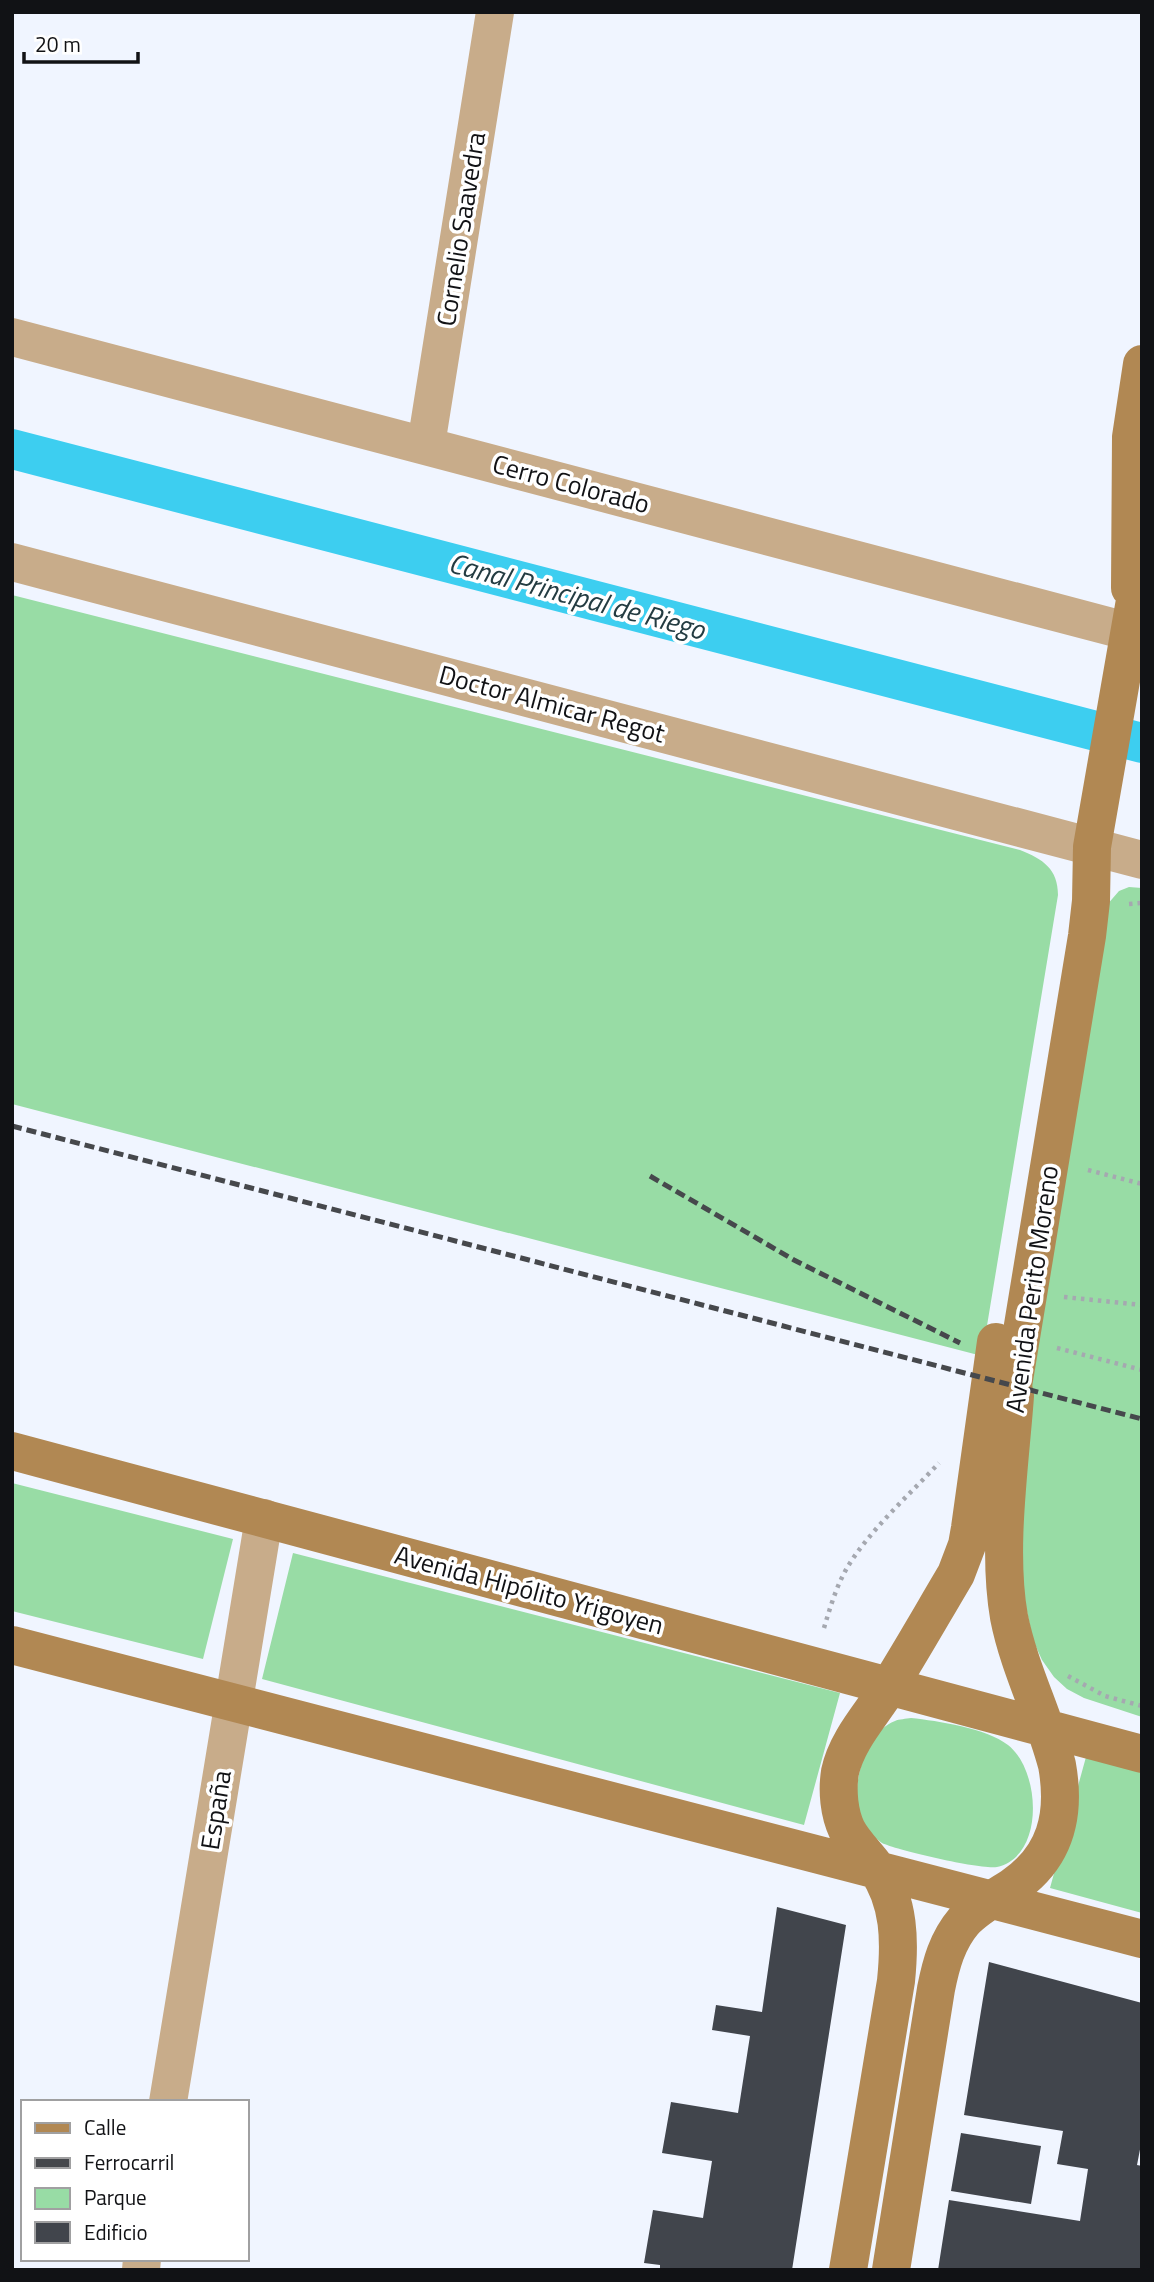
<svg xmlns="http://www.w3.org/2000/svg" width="1154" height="2282" font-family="'Titillium Web',sans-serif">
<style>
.green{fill:#98dca5}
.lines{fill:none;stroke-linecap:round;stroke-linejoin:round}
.canal{stroke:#3dcef0;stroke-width:40}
.building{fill:#41454c}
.path{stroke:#a5a8b0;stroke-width:4.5;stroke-dasharray:3.5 5;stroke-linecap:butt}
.street{stroke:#c8ac8a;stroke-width:38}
.secondary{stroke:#b18853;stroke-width:38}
.rail{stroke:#46484c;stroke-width:5;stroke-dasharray:10 5;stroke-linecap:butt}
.labels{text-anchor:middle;stroke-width:7;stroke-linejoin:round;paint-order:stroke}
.street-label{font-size:26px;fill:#111215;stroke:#fff}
.water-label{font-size:28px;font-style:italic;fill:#243c42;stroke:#fff}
</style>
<rect width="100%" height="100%" fill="#f0f5ff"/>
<path class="green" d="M12,595L1020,850C1043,859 1058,869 1058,895L982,1356L12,1104Z
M1129,887L1142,888V1717L1084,1698L1067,1689L1054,1677L1042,1660L1033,1640L1020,1579L1030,1390L1106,906L1119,891Z
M12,1483L233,1539L203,1659L12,1611Z
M293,1553L840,1693L804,1825L262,1679Z
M911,1718C938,1721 986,1728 1008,1745C1041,1771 1045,1856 997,1867C982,1870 896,1850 882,1843C877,1839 870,1834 866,1829C845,1802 862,1733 895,1721C899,1719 906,1719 911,1718Z
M1086,1757L1142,1772V1913L1050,1888Z"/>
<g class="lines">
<path class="canal" d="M12,449L1142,743"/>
</g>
<path class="building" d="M777,1907L846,1925L792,2270H660V2265L644,2263L653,2210L703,2218L712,2161L662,2153L671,2102L738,2113L750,2036L712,2030L716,2005L762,2012Z
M989,1962L1142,2003V2139L1137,2165L1142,2166V2270H938L949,2200L1080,2221L1088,2169L1057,2164L1063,2131L964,2115Z
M961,2133L1041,2146L1031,2204L951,2191Z"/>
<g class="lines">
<path class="path" d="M1129,904L1142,903
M1088,1170L1142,1184
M1064,1297L1142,1305
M1057,1348L1142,1370
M824,1628C830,1608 836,1587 847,1568C868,1532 910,1494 939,1463
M1068,1676L1105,1696L1142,1706"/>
<path class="street" d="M12,337L1142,635
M426,445L495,12
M12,562L1142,860
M168,2102L264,1518
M141,2270L142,2259"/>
<path class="secondary" d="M1130,588L1131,437L1142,364
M12,1451L1142,1754
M12,1645L1142,1939
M848,2270L896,1981C900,1942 900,1902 876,1868C867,1855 855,1845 847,1830C839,1813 837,1791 840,1772C847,1739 873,1713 890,1685C913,1648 934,1611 956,1574L967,1545L970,1528L996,1342
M891,2270L936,1989C941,1964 947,1941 964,1921C978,1906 995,1898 1012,1887C1056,1857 1066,1815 1057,1765C1044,1715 1019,1668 1009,1617C997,1549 1010,1465 1015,1396L1013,1386L1087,936L1091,901L1092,847L1142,560"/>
<path class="rail" d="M12,1126L1142,1419
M650,1176L794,1260L960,1343"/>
</g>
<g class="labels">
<g class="street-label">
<text transform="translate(461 229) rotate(-81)" y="9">Cornelio Saavedra</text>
<text transform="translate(571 484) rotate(15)" y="9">Cerro Colorado</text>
<text transform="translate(552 704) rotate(15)" y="9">Doctor Almicar Regot</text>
<text transform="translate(1032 1289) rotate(-82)" y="9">Avenida Perito Moreno</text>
<text transform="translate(529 1590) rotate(15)" y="9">Avenida Hipólito Yrigoyen</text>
<text transform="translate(216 1810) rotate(-81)" y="9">España</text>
</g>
<g class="water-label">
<text transform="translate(577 596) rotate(15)" y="10">Canal Principal de Riego</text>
</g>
</g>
<rect width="1154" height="2282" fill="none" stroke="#111215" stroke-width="28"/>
<rect x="21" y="2100" width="228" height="161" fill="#ffffff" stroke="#a0a0a1" stroke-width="2"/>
<rect x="35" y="2123" width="35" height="10" fill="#b18853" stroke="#a0a0a1" stroke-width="2"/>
<text x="84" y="2135" font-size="21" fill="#111215">Calle</text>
<rect x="35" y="2158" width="35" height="10" fill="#46484c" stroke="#a0a0a1" stroke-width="2"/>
<text x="84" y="2170" font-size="21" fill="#111215">Ferrocarril</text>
<rect x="35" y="2188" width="35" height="21" fill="#98dca5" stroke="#a0a0a1" stroke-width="2"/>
<text x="84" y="2205" font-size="21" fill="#111215">Parque</text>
<rect x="35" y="2222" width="35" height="21" fill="#41454c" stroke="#a0a0a1" stroke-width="2"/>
<text x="84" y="2240" font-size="21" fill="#111215">Edificio</text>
<path d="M24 52v10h114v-10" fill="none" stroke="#111215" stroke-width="3.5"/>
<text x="35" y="52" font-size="21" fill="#111215" stroke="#ffffff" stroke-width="5" paint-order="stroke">20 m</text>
</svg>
